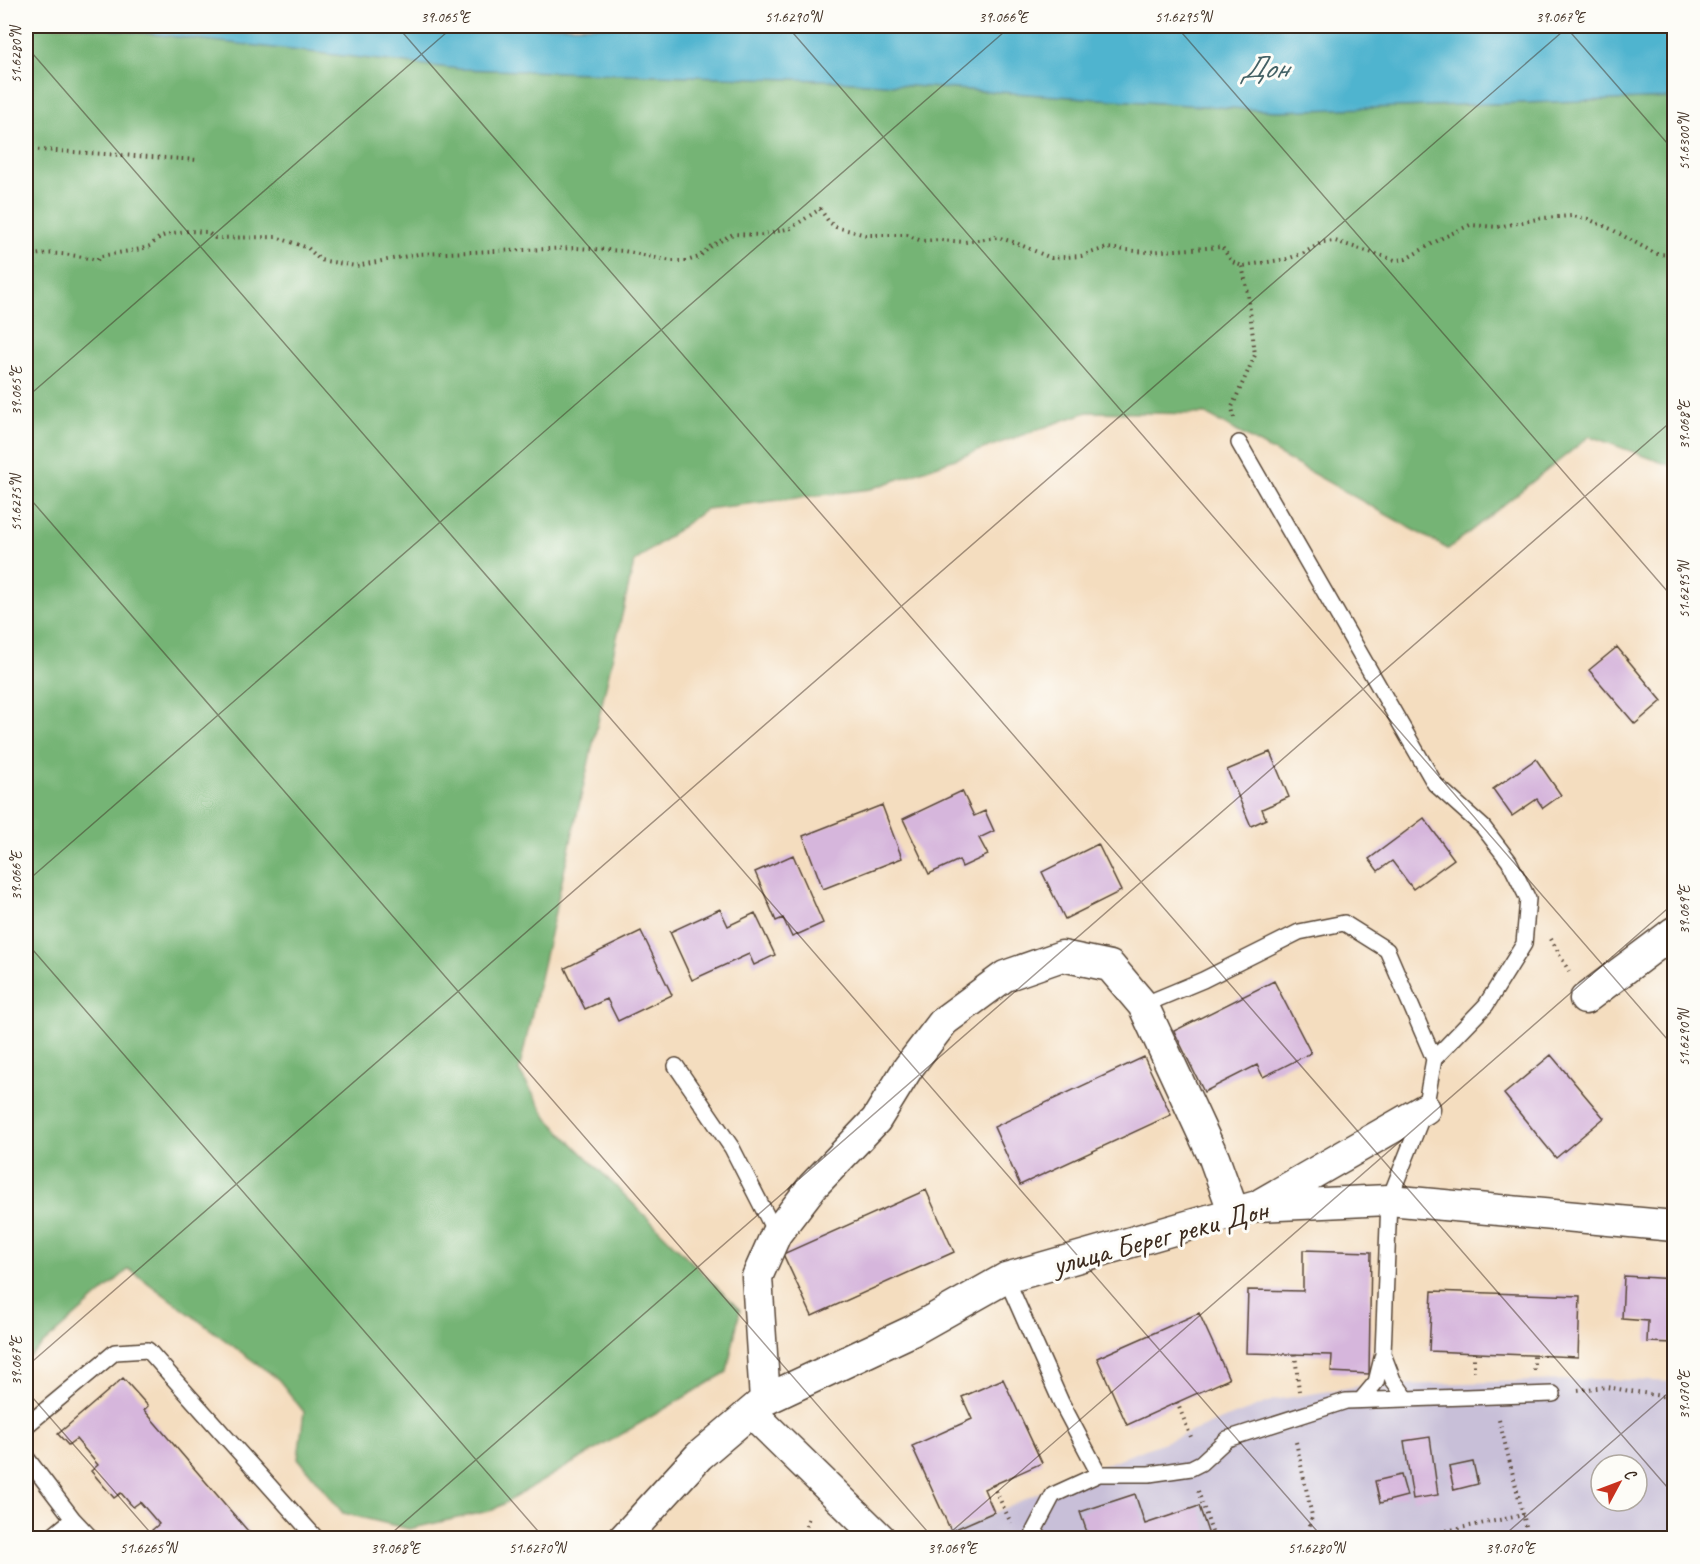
<svg xmlns="http://www.w3.org/2000/svg" width="1700" height="1564" font-family="Caveat,sans-serif">
<style>
.industrial{fill:#c8bfd8;fill-rule:evenodd}
.forest{fill:#75b475;stroke:#586f4a;stroke-width:1.5}
.water{fill:#50b4cf;stroke:#466f76;stroke-width:1.5}
.building{fill:#d6b6dc}
.lines{fill:none;stroke-linecap:round;stroke-linejoin:round}
.service-casing{stroke:#574536;stroke-width:18}
.minor-casing{stroke:#574536;stroke-width:33}
.path{stroke:#574536;stroke-width:4;stroke-dasharray:1.5 4.5;stroke-linecap:butt}
.service{stroke:#fff;stroke-width:15}
.minor{stroke:#fff;stroke-width:30}
.ticks{fill:none;stroke:#3b2a1e;stroke-width:1.5;stroke-opacity:0.45}
.labels{text-anchor:middle;stroke-width:6;stroke-linejoin:round;paint-order:stroke}
.street-label{font-size:30px;fill:#3b2a1e;stroke:#fdfcf7}
.water-label{font-size:32px;font-style:italic;fill:#436165;stroke:#fdfcf7}
.neatline{fill:none;stroke:#3b2a1e;stroke-width:2}
.ticks-label{font-size:15px;text-anchor:middle;fill:#3b2a1e}
</style>
<rect width="100%" height="100%" fill="#fdfcf7"/>
<filter id="ink" filterUnits="userSpaceOnUse"><feTurbulence type="fractalNoise" baseFrequency=".0167" numOctaves="2"/><feDisplacementMap in="SourceGraphic" scale="12" xChannelSelector="R" yChannelSelector="G"/><feConvolveMatrix kernelMatrix="1 2 1 2 8 2 1 2 1" color-interpolation-filters="sRGB"/></filter>
<filter id="wash" filterUnits="userSpaceOnUse"><feTurbulence type="fractalNoise" baseFrequency=".008" numOctaves="4" result="noise"/><feDisplacementMap in="SourceGraphic" scale="24" xChannelSelector="R" yChannelSelector="G"/><feGaussianBlur stdDeviation="1.35" result="paint"/><feColorMatrix in="noise" values="0 0 0 0 0 0 0 0 0 0 0 0 0 0 0 0 0 1.4 0 .05"/><feComposite in="paint" operator="in"/></filter>
<g filter="url(#wash)">
<rect width="100%" height="100%" fill="#f4ddbf"/>
<path class="industrial" d="M1606,1379L1674,1382V1538H939L1075,1476L1274,1400L1360,1386ZM1601,1465H1637V1501H1601Z"/>
<path class="forest" d="M26,26H81L459,69L824,80L1276,111L1674,98V467L1590,436L1448,549L1206,414L1087,412L871,489L706,509L634,562L519,1071L548,1119L740,1310L727,1372L493,1510L409,1529L343,1513L298,1458L304,1412L279,1380L129,1269L26,1359Z"/>
<path class="water" d="M81,26H1674V98L1276,111L824,80L459,69Z"/>
<g id="blocks">
<path class="building" d="M1617,647L1662,701L1635,724L1589,670Z
M1270,752L1289,797L1262,809L1266,819L1251,826L1227,770Z
M1536,759L1561,795L1543,808L1537,799L1512,816L1493,789Z
M962,791L974,816L985,811L994,831L979,838L988,855L962,867L959,860L929,874L903,819Z
M882,805L902,858L823,889L803,836Z
M1424,818L1454,859L1413,889L1392,861L1378,871L1369,859Z
M1098,844L1121,891L1065,919L1042,872Z
M793,855L823,923L792,937L783,918L776,921L755,872Z
M720,909L728,926L755,913L775,955L754,965L749,954L692,980L670,932Z
M641,931L672,995L618,1021L607,999L585,1009L565,968Z
M1274,981L1311,1053L1263,1077L1257,1065L1204,1092L1174,1031Z
M1551,1055L1604,1118L1556,1158L1504,1094Z
M1144,1057L1171,1115L1020,1185L994,1127Z
M926,1190L954,1252L812,1316L783,1254Z
M1303,1250L1371,1252L1369,1374L1331,1372L1332,1355L1246,1353L1248,1290L1303,1291Z
M1624,1276L1674,1279V1343L1647,1342L1648,1321L1622,1319Z
M1432,1291L1580,1296L1578,1357L1429,1351Z
M1199,1313L1229,1379L1127,1425L1097,1358Z
M123,1378L148,1406L144,1410L254,1538H159L152,1530L159,1524L140,1502L133,1507L121,1493L114,1498L91,1471L98,1465L76,1439L68,1445L58,1434Z
M1003,1379L1042,1463L984,1489L994,1512L951,1531L912,1446L972,1419L962,1397Z
M1430,1437L1438,1495L1413,1499L1404,1441Z
M1473,1462L1478,1484L1454,1490L1449,1467Z
M1401,1475L1407,1496L1380,1503L1375,1481Z
M1135,1494L1145,1524L1199,1506L1210,1538H1089L1080,1512Z"/>
</g>
</g>
<g filter="url(#ink)">
<use href="#blocks" fill-opacity="0" stroke="#574536" stroke-width="1.5"/>
<g class="lines">
<defs>
<path id="service" d="M1239,443L1435,784L1483,827L1509,861L1528,899L1524,944L1486,1005L1434,1059
M1143,1005L1203,980L1299,932L1344,923L1387,950L1434,1059L1425,1109L1389,1200L1383,1354L1393,1380L1407,1399
M676,1066L732,1148L776,1234
M1006,1278L1061,1402L1099,1474
M1361,1400L1376,1382L1383,1354
M26,1426L115,1352L148,1350L316,1538
M26,1457L73,1519
M50,1538L73,1519L91,1538
M1040,1538L1034,1531L1053,1495L1099,1474H1149L1191,1468L1201,1463L1227,1439L1346,1401L1553,1394"/>
<path id="minor" d="M1585,999L1674,932
M1262,1203L1425,1109
M765,1400L757,1277L776,1234L812,1187L876,1120L908,1068L944,1021L1005,976L1062,956L1110,966L1143,1005L1214,1158L1234,1213
M752,1413L880,1538
M624,1538L699,1456L765,1400L912,1331L1006,1278L1257,1206L1389,1200L1674,1226"/>
</defs>
<use href="#service" class="service-casing"/>
<use href="#minor" class="minor-casing"/>
<path class="path" d="M26,149L198,160
M26,257C48,250 74,255 97,260L101,256L141,249L150,246L160,237L173,233L188,231L207,232L215,238L276,237L308,248L320,260L356,266L418,254L576,248L624,251L671,261H687L699,257L711,246L733,234L761,235L791,228L820,209L829,222L836,227L866,235H907L922,241L941,240L965,242L997,237L1016,243L1051,258L1081,256L1106,248L1147,252L1222,247L1232,262L1242,266L1287,259L1304,253L1323,242L1335,241L1395,260L1406,259L1442,238L1470,225L1498,227L1542,218L1572,216L1588,219L1611,229L1656,254L1674,255
M1234,418L1232,407L1255,355L1248,293L1242,266
M1551,939L1569,971
M1295,1354L1299,1391
M1534,1370V1355
M1474,1372V1353
M1578,1390L1606,1387L1674,1398
M1177,1402L1191,1437
M1499,1420L1529,1538
M1296,1442L1312,1516L1307,1538
M993,1485L1011,1523
M1198,1491L1214,1538
M804,1538L809,1516
M1411,1538L1524,1515"/>
<use href="#service" class="service"/>
<use href="#minor" class="minor"/>
</g>
</g>
<path class="ticks" d="M397,26L1674,1495M787,26L1674,1047M1176,26L1674,599M1565,26L1674,151M26,46L1323,1538M26,398L454,26M26,494L933,1538M26,882L1011,26M26,942L544,1538M26,1367L1569,26M26,1390L155,1538M386,1538L1674,419M944,1538L1674,903M1501,1538L1674,1388"/>
<g class="labels">
<g class="street-label">
<text transform="translate(1160 1237) rotate(-15)" y="10">улица Берег реки Дон</text>
</g>
<g class="water-label">
<text x="1264" y="78">Дон</text>
</g>
</g>
<rect width="1700" height="1564" fill="none" stroke="#fdfcf7" stroke-width="66"/>
<g transform="translate(1619 1483) rotate(49)"><circle r="28" fill="#fdfcf7" stroke="#afa8a0" stroke-width="1.5"/>
<path d="M0-4.5L10 22L0 15L-10 22Z" fill="#c8321e"/>
<text y="-9" font-size="16" font-weight="bold" text-anchor="middle" fill="#3b2a1e">С</text>
</g>
<rect x="33" y="33" width="1634" height="1498" class="neatline"/>
<g class="ticks-label">
<text x="445" y="22">39.065°E</text>
<text x="793" y="22">51.6290°N</text>
<text x="1003" y="22">39.066°E</text>
<text x="1183" y="22">51.6295°N</text>
<text x="1560" y="22">39.067°E</text>
<text transform="translate(16 55) rotate(-90)" y="5">51.6280°N</text>
<text transform="translate(1684 142) rotate(-90)" y="5">51.6300°N</text>
<text transform="translate(16 391) rotate(-90)" y="5">39.065°E</text>
<text transform="translate(1684 425) rotate(-90)" y="5">39.068°E</text>
<text transform="translate(16 503) rotate(-90)" y="5">51.6275°N</text>
<text transform="translate(1684 590) rotate(-90)" y="5">51.6295°N</text>
<text transform="translate(16 876) rotate(-90)" y="5">39.066°E</text>
<text transform="translate(1684 910) rotate(-90)" y="5">39.069°E</text>
<text transform="translate(1684 1038) rotate(-90)" y="5">51.6290°N</text>
<text transform="translate(16 1361) rotate(-90)" y="5">39.067°E</text>
<text transform="translate(1684 1395) rotate(-90)" y="5">39.070°E</text>
<text x="148" y="1553">51.6265°N</text>
<text x="395" y="1553">39.068°E</text>
<text x="537" y="1553">51.6270°N</text>
<text x="952" y="1553">39.069°E</text>
<text x="1316" y="1553">51.6280°N</text>
<text x="1510" y="1553">39.070°E</text>
</g>
</svg>
